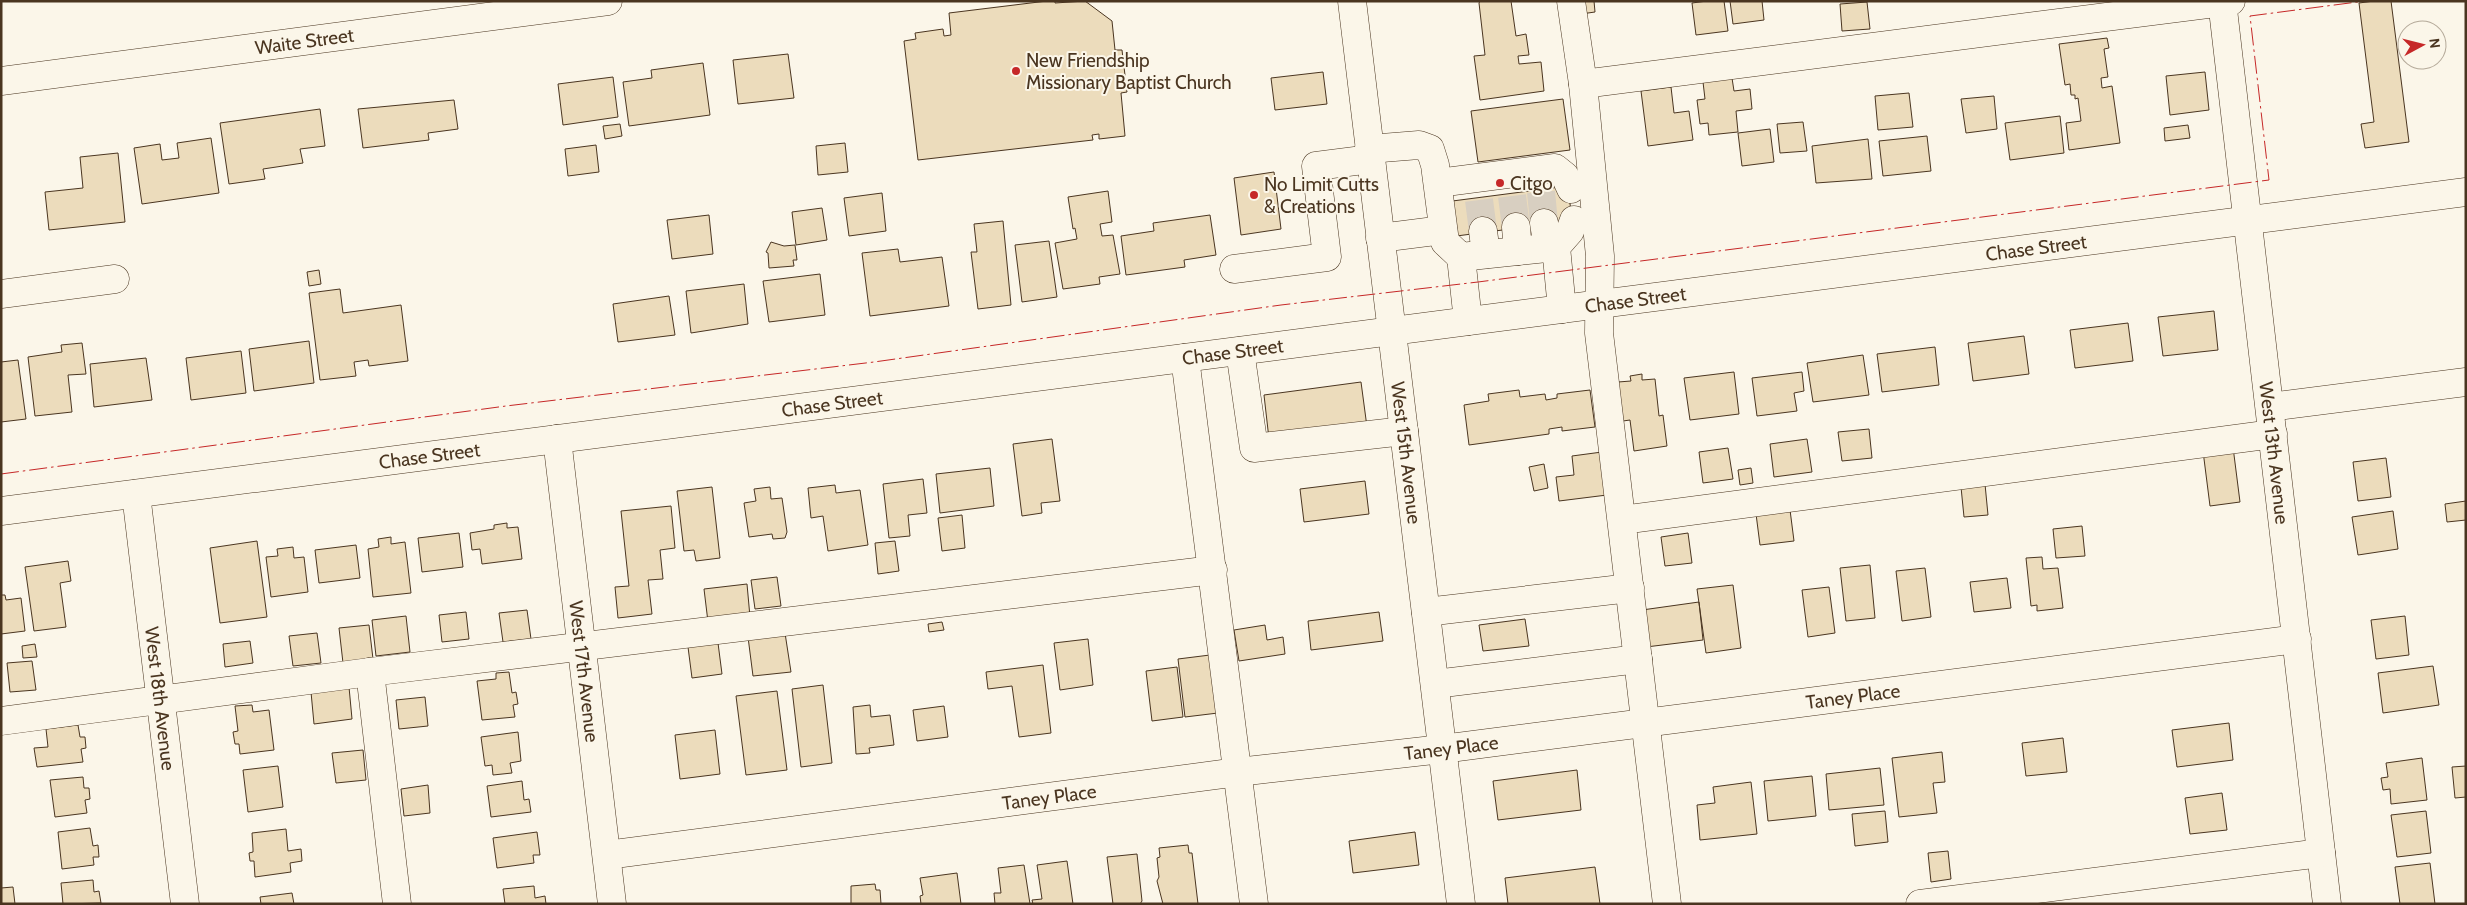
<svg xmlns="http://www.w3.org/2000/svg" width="2467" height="905" font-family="Cabin,sans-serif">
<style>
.building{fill:#ecdcbc;stroke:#4a3520}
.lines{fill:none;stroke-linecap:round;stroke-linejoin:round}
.minor-tunnel{stroke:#d8cfc1;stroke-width:28;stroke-dasharray:28 14;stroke-linecap:butt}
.minor-casing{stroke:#4a3520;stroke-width:29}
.major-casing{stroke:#4a3520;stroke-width:29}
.minor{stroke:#fbf6e9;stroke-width:28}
.major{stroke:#fbf6e9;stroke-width:28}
.power{stroke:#c62828;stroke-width:1;stroke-dasharray:18 4 2.5 4;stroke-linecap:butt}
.poi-dot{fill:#c62828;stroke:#fbf6e9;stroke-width:2}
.labels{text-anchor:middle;stroke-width:4;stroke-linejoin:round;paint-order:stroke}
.street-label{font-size:19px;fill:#4a3520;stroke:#fbf6e9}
.poi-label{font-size:19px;fill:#4a3520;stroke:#fbf6e9;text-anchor:start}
</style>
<rect width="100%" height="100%" fill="#fbf6e9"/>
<path class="building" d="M1047,1H1055V3L1085,1L1112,21L1115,50H1122L1127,92L1121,93L1125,136L1099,139V134L1092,135L1093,140L918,160L904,41L916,39L915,33L943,29L944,36L951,35L949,13Z
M1480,1H1511L1516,36L1526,34L1529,55L1518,56L1519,64L1541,62L1544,91L1480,100L1474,56L1485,55L1479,3Z
M1580,1H1594L1595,12L1581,14Z
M1707,1H1724L1728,31L1696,35L1692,3Z
M1730,1H1762L1764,20L1733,24Z
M2374,1H2391L2409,142L2365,148L2361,124L2374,122L2359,3Z
M1867,2L1870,29L1842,31L1840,4Z
M2107,38L2109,48L2104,49L2108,77L2101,78L2102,88L2112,86L2120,143L2069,150L2066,123L2081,121L2078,98L2075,99V95H2071L2070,84L2065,85L2059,44Z
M788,54L794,98L738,104L733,60Z
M703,63L710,115L629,126L623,82L652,78L651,70Z
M1323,72L1327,104L1275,110L1271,78Z
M2205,72L2209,110L2170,115L2166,76Z
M613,77L618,117L563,125L558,84Z
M1732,78L1734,91L1750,89L1752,109L1736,111L1738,132L1709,135L1708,123L1700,124L1697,100L1705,99L1703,82Z
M1671,87L1674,113L1689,111L1693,140L1648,146L1641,91Z
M1909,93L1913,127L1878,130L1875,96Z
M1994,96L1997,129L1966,133L1961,99Z
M1563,99L1570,150L1478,162L1471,111Z
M454,100L458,129L428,133L429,140L363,148L358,109Z
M320,109L325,146L300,149L303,163L263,169L265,179L229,184L220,123Z
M2060,116L2064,153L2010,160L2005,123Z
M1803,122L1807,151L1780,153L1777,124Z
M620,124L622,136L605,139L603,126Z
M2188,125L2190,138L2165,141L2164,128Z
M1770,129L1774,162L1742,166L1738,133Z
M1927,136L1931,171L1883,176L1879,141Z
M211,138L219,193L142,204L134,148L160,144L162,160L179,158L177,143Z
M1868,139L1872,179L1816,183L1812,146Z
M845,143L848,172L818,175L816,146Z
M596,145L599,172L568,176L565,149Z
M118,153L125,222L49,230L45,192L83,188L80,157Z
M1274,172L1281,229L1241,235L1234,178Z
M1568,186L1572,221L1441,238L1437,203Z
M1108,191L1112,222L1100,224L1102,236L1113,235L1120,274L1099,277L1100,284L1063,289L1055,243L1077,239L1075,228L1073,229L1068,197Z
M882,193L886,231L849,236L844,198Z
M822,208L827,240L796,245L792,212Z
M709,215L713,254L672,259L667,220Z
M1210,215L1216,255L1184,260L1185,267L1126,275L1121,236L1154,231L1153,223Z
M1003,221L1011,305L978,309L971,252H977L974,224Z
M1049,241L1057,297L1022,302L1015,245Z
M771,242L784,246L795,245L797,260H793L794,266L769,268L768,253L766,252Z
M898,249L900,262L942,257L949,306L870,316L862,253Z
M319,270L321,284L309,286L307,272Z
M820,274L825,315L769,322L763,281Z
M744,284L748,324L691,333L686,291Z
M340,289L343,313L401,305L408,361L369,366L368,360L354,362L356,376L320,380L309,293Z
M669,296L675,335L618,342L613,304Z
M2214,311L2218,350L2163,356L2158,317Z
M2128,323L2133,361L2075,368L2070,330Z
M2024,336L2029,374L1973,381L1968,343Z
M309,341L314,383L254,391L249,349Z
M82,343L86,374L68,375L72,412L35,416L28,357L62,352L61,345Z
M1935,347L1939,385L1882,392L1877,354Z
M241,351L246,393L191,400L186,358Z
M1863,355L1869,395L1813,402L1807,363Z
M146,358L152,400L94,407L90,364Z
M18,360L26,419L1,422V362Z
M1734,372L1739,414L1690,420L1684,378Z
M1802,372L1804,391L1794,393L1797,411L1757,416L1752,378Z
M1642,374V380L1655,379L1659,416L1663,415L1667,446L1634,451L1630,420L1623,421L1618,382L1631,381L1630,376Z
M1361,382L1367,427L1269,439L1264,395Z
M1519,390L1520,397L1545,394L1546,400L1557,398V394L1590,390L1595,427L1562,431V427L1549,429V434L1469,445L1464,405L1489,401L1488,394Z
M1869,429L1872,458L1842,461L1838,432Z
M1052,439L1060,501L1041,503L1042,513L1022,516L1013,444Z
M1807,439L1812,472L1774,477L1770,444Z
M2233,447L2240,502L2210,506L2203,451Z
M1728,448L1733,479L1703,483L1699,452Z
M1602,452L1607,495L1559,501L1556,477L1574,475L1572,456Z
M2386,458L2391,497L2358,501L2353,462Z
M1544,464L1548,488L1534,491L1529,467Z
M990,468L994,506L940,513L936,474Z
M1751,468L1753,483L1740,485L1738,470Z
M923,479L927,513L908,515L910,536L889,538L883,484Z
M1365,481L1369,514L1304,522L1300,489Z
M1985,484L1988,515L1964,517L1961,487Z
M835,485L836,493L860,490L868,545L828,551L823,516L811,518L808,488Z
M712,487L720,558L696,561L694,550L684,551L677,491Z
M770,487L771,499L782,498L787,532L785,538L773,539L772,534L749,537L744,503L756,501L754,489Z
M2466,501V520L2447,522L2445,504Z
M1789,502L1794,541L1760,545L1755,506Z
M671,506L675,548L660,550L663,579L648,580L652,614L618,618L615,587L629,586L621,511Z
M2393,511L2398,549L2358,555L2352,517Z
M962,515L965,548L942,551L938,518Z
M507,523V528L518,527L522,559L482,564L480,549L472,550L470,533L494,529V525Z
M2082,526L2085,556L2056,558L2053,529Z
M459,533L463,567L422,572L418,538Z
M1688,533L1692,563L1665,566L1661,537Z
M391,537V544L405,542L411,593L373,597L368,549L379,547L378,539Z
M257,541L267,617L220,623L210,548Z
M895,541L899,571L878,574L875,543Z
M356,545L360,578L319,583L315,550Z
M293,547L294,558L304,557L308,592L271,597L266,557L278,556L277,549Z
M2042,557L2043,569L2058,568L2063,608L2037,611V605L2031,606L2026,558Z
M68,561L71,581L60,583L66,627L34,631L25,567Z
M1870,565L1875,618L1846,621L1840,568Z
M1925,568L1931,617L1902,621L1896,571Z
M777,577L781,606L755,609L751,580Z
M2007,578L2011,608L1974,612L1970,582Z
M747,584L750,617L708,622L704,589Z
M1733,585L1741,648L1706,653L1697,589Z
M1829,587L1835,633L1808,637L1802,590Z
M1,595H5L6,600L21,598L25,631L1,634Z
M1699,602L1703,640L1646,647L1642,610Z
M527,610L531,639L503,642L499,613Z
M466,612L469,639L442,642L439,615Z
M1379,612L1383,641L1311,650L1308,621Z
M406,616L410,652L376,656L372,620Z
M2405,616L2409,655L2376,659L2371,620Z
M1525,619L1529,646L1483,651L1479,625Z
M942,622L944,630L929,632L928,624Z
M369,625L373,659L343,663L339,628Z
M1265,625L1267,640L1283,637L1285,654L1239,661L1234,630Z
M317,633L321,663L293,666L289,636Z
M785,633L791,672L753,676L748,637Z
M1088,639L1093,685L1060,690L1054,643Z
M250,641L253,663L225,667L223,644Z
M718,643L722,674L692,678L688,647Z
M35,644L37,657L23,658L22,646Z
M1210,655L1218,713L1185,717L1178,659Z
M32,661L36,690L10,692L7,663Z
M1043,665L1051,733L1019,737L1012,686L988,689L986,672Z
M2433,666L2439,705L2383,713L2378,673Z
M1177,667L1183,717L1152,721L1146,671Z
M509,672L512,693L516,692L518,704L513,705L515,717L482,720L477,681L496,679V673Z
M823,685L832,763L801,767L792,689Z
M349,687L352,719L314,724L311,692Z
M777,691L787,770L746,775L736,696Z
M425,697L428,726L399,729L396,700Z
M252,705L253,712L269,710L274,750L240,754L239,744H235L233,732L238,731L235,706Z
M870,705L871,717L890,715L894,745L869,748L870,753L856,754L853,707Z
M944,706L948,737L917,741L913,710Z
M2229,723L2233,760L2177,767L2172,730Z
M78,725L80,737H85L86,748L81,749L83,762L37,767L34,748L48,747L46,729Z
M715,730L720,774L680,779L675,735Z
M518,732L521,761L510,763L512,773L493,775L492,765L485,766L481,737Z
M2063,738L2067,772L2026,776L2022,743Z
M363,750L366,780L336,783L332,753Z
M1942,752L1945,782L1933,783L1937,813L1899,817L1892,758Z
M2422,758L2427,800L2391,804L2390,789L2383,790L2381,778L2388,777L2386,763Z
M278,766L283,807L248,812L243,770Z
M2466,766V797L2455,798L2452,767Z
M1880,768L1884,805L1829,810L1826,774Z
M1577,770L1581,810L1498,820L1493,781Z
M1812,776L1816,816L1768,821L1764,781Z
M83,777L84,788H89L90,799L85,800L87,813L55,817L50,780Z
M522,781L524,800L529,799L531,812L491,817L487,786Z
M1751,782L1757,834L1700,840L1697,805L1715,803L1713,787Z
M428,785L430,813L404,816L401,789Z
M2222,793L2227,830L2190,834L2185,798Z
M1885,811L1888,842L1855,846L1852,814Z
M2426,811L2431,853L2397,857L2391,815Z
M90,828L93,846L98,845L99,857H93L94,865L62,869L58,832Z
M286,829L288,851L301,849L302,861L290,863L291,872L255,877L254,861H250L249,853L253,852V849L252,833Z
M537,832L540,855H533L534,863L497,868L493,838Z
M1415,832L1419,865L1353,873L1349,841Z
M1188,845L1189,853H1192L1198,904H1163L1157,881L1159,877L1157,858L1160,857L1159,848Z
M1948,851L1951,879L1931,882L1928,853Z
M1137,854L1142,901L1140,904H1113L1107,857Z
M1067,861L1073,904H1033L1032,900L1042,899L1037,865Z
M2430,863L2435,904H2400L2395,867Z
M1024,865L1030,904H995L994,893H1001L998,868Z
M1595,867L1600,904H1508L1505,878Z
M957,873L961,904H921L920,896L923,895L920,878Z
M93,880L94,892L99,891L101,903L63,904L61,883Z
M875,884L876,890H880L881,904H851V886Z
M534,886L535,898L545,896L546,904H505L503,889Z
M13,887L15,904H1V888Z
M292,893L294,904H261L260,897Z"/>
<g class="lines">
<path class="minor-tunnel" d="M1541,192L1544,223
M1512,196L1516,227
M1479,200L1483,231"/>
<defs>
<g id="minor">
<path d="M1571,1L1583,84L1600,256L1599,333L1667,904"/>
<path id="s1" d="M2222,1L2327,904"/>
<path id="s2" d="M1,81L608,1"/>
<path d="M1583,84L2231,1"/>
<path d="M1369,149L1419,145L1430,149L1435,165L1445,242L1461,257L1556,247"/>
<path d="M1438,183L1555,168L1565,176L1571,189"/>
<path d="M1544,223L1548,248"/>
<path d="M1516,227L1518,251"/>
<path d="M1483,231L1486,254"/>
<path d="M1380,238L1443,230"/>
<path d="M1461,257L1468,321"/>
<path d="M1234,269L1327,257L1316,166L1371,159"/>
<path d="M1,294L115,279"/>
<path d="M1562,309L1556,247L1570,231L1574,220"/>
<path d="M1240,351L1254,448L1404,431"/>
<path d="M1185,358L1254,904"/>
<path d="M2270,407L2466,382"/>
<path id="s3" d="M557,439L612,904"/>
<path id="s4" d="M136,494L185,904"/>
<path id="s5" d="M1,511L2466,192"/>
<path d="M1622,520L2273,434"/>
<path d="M1426,612L1630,588"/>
<path d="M370,672L397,904"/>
<path d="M1435,684L1638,659"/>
<path d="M1,721L370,672L1213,570"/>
<path id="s6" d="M607,855L1238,772L1442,749L2297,639"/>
<path d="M1920,904L2321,853"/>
</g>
<g id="major">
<path id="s7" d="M1352,1L1461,904"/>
</g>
</defs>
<use href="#minor" class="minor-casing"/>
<use href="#major" class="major-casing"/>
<use href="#minor" class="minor"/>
<use href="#major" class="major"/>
<path class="power" d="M1,474L506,406L874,362L1281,305L1478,282L2269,180L2250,16L2365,1"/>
</g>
<g class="poi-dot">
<circle cx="1016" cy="71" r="5"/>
<circle cx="1500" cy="183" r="5"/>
<circle cx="1254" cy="195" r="5"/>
</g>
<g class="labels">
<g class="street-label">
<text dy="7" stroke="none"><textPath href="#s2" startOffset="306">Waite Street</textPath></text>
<text dy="7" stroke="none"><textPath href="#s5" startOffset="2052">Chase Street</textPath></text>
<text dy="7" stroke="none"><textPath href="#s5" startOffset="1648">Chase Street</textPath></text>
<text dy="7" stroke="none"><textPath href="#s5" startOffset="1242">Chase Street</textPath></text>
<text dy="7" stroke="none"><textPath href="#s5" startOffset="838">Chase Street</textPath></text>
<text dy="7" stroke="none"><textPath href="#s7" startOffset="455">West 15th Avenue</textPath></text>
<text dy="7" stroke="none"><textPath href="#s1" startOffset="455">West 13th Avenue</textPath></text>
<text dy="7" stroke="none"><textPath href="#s5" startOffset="432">Chase Street</textPath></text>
<text dy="7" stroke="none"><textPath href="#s3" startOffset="234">West 17th Avenue</textPath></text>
<text dy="7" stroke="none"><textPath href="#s6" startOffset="1256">Taney Place</textPath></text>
<text dy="7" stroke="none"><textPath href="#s4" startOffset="206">West 18th Avenue</textPath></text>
<text dy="7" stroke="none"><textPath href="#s6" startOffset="851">Taney Place</textPath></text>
<text dy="7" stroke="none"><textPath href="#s6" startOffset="446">Taney Place</textPath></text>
</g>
<g class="poi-label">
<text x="1026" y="67">New Friendship<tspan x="1026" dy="22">Missionary Baptist Church</tspan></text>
<text x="1510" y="190">Citgo</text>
<text x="1264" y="191">No Limit Cutts<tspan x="1264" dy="22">&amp; Creations</tspan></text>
</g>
</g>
<rect width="2467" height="905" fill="none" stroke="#4a3520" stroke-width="5"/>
<g transform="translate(2422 45) rotate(83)"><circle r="24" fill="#fbf6e9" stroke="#b4a999"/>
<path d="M0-4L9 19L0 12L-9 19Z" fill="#c62828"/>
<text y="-8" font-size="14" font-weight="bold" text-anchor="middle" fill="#4a3520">N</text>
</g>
</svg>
